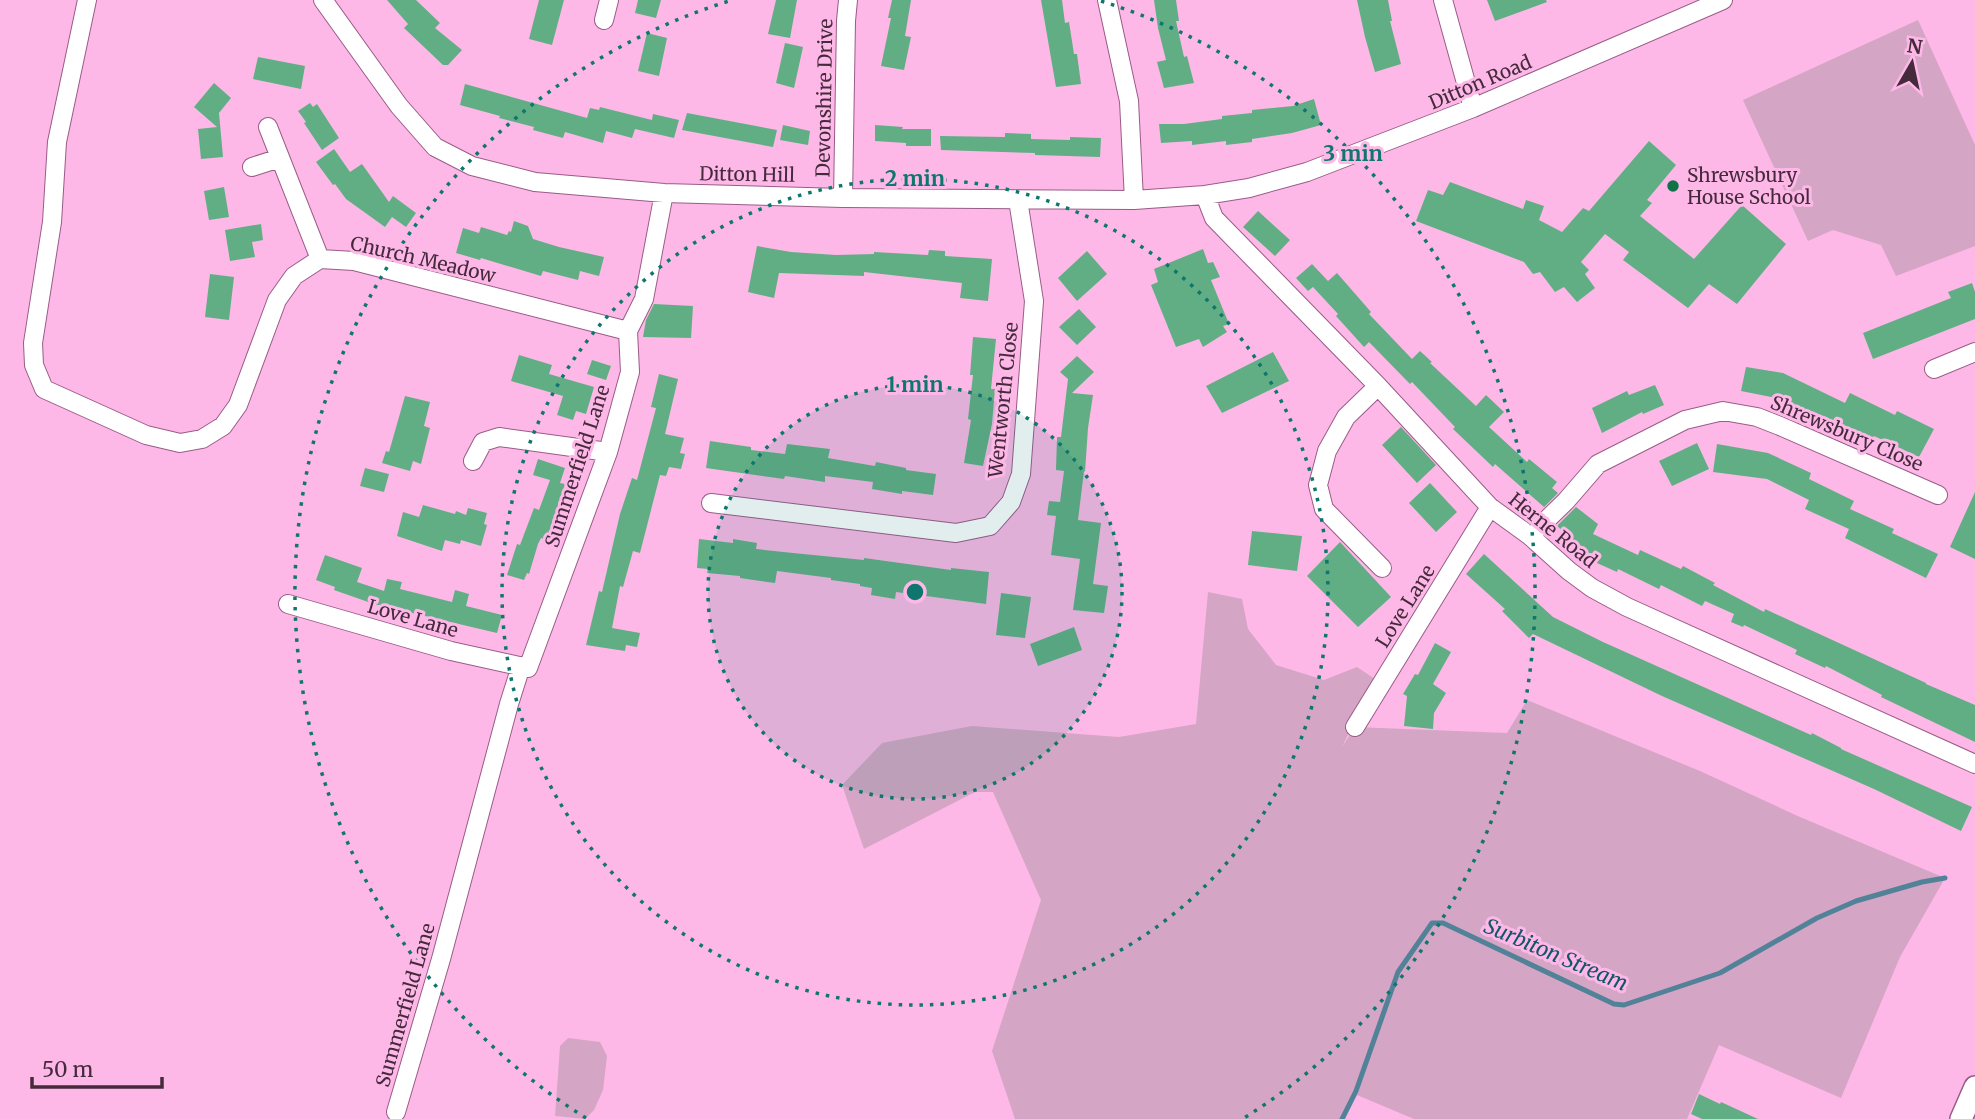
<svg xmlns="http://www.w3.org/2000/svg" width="1975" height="1119" font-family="Merriweather,serif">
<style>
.green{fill:#d5a5c5}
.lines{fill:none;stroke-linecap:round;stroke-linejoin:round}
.stream{stroke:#528298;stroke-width:5}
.building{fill:#61ae85}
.minor-casing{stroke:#995c87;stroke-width:20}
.major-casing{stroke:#995c87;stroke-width:24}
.minor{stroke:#fff;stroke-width:18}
.major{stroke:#fff;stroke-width:21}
.ring{fill:none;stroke:#0f766e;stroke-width:3.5;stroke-dasharray:3.5 7}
.poi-dot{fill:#0f7249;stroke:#fdb8e7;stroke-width:2.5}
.labels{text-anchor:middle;stroke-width:6;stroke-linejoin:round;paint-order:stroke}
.street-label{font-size:19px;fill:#452a3c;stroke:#fdb8e7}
.poi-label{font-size:19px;fill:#452a3c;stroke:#fdb8e7;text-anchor:start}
.water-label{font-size:21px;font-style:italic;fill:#125667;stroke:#fdb8e7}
.centre{fill:#0f766e;stroke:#fdb8e7;stroke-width:3.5}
.ring-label{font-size:21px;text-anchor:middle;font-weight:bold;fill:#0f766e;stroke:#fdb8e7;stroke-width:6;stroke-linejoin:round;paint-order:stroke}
</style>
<rect width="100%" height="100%" fill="#fdb8e7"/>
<path class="green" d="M1918,20L1975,145V246L1896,276L1881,245L1833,230L1808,241L1743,100Z
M1208,592L1242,599L1248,629L1276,665L1324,680L1357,667L1375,679L1342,747L1355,727L1507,733L1527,700L1700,771L1800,817L1945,878L1900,957L1841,1098L1719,1045L1687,1119H1414L1357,1095L1345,1119H1015L992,1051L1041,900L993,792H975L864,849L842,785L882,743L972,726L1119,737L1196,724Z
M568,1038L600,1042L607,1056L603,1090L594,1110L585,1119L555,1116L560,1046Z"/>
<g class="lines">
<path class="stream" d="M1342,1119L1356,1091L1398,972L1432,923H1443L1614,1004L1624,1005L1720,973L1817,918L1856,901L1922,882L1945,878"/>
</g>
<path class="building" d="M387,0H416L440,23L435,28L462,50L448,65H443L404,28L408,24Z
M539,0H564L552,45L529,39Z
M638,0H661L656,18L635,13Z
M776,0H797L790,38L768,34Z
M892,0H911L905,36L911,37L904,70L881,66L891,18H888Z
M1041,0H1062L1065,23L1069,22L1074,54H1077L1081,84L1056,87Z
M1154,0H1176L1179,21H1176L1184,57L1187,56L1194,83L1164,88L1157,62L1166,60L1158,28Z
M1357,0H1388L1392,21H1390L1401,64L1375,72L1365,37Z
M1487,0H1546L1547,2L1495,21Z
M647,33L667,38L659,76L638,71Z
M785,43L803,47L794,88L776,83Z
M258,57L305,66L301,89L253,79Z
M214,83L231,98L219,113L223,157L201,159L198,129L217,127L194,107Z
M465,84L587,118L590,108L599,110L600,107L652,120L653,114L679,120L674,138L635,129L632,138L606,131L603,143L565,132L563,138L533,130L534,127L499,118L500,116L460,105Z
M1314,99L1321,125L1292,133L1252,139V142L1226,145V141L1192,145V141L1161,143L1159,124H1184L1222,119V116L1252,113V110L1293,106Z
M310,103L313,107L317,104L339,138L322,150L304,123L306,122L298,111Z
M687,113L777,130L773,147L682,130Z
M783,125L810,131L808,145L780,140Z
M875,125L903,127L902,129H931V146H906V143L875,141Z
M1005,133L1031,134V139L1070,140V137L1101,138L1100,157L1035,155V153L941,150L940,136L1005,137Z
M1649,141L1676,165L1647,200L1652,203L1640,216L1694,259L1742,205L1786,244L1737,304L1709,284L1688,308L1623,260L1629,252L1605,234L1581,262L1589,270L1585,274L1595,288L1577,302L1564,287L1555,292L1540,272L1533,274L1524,262L1416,221L1428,190L1443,195L1450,182L1523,209L1526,200L1544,206L1539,220L1562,232L1583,208L1589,211Z
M334,149L350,172L362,164L389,202L393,196L416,213L406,227L392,217L385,227L346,199L335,184L333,185L316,162Z
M224,187L229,217L209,220L204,191Z
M1258,211L1290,240L1275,256L1243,227Z
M514,221L528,226L533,239L559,247L604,257L599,276L580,271L578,280L543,271L541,276L481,258L480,260L456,253L463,228L479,233L481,227L507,235L509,231L511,232Z
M261,224L263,240L252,242L255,257L230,261L225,230Z
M757,246L791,252L836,255L874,254V252L928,255L929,250L945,251V256L992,259L988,301L960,298L962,283L864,272V276L779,273L774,298L748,292Z
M1203,249L1208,263L1213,262L1220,277L1211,280L1229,324L1223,326L1227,332L1203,347L1199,339L1176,347L1151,285L1158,282L1154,269Z
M1087,251L1107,274L1077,301L1058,278Z
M1312,264L1328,281L1337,273L1371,312L1369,314L1412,359L1420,351L1432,362L1430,363L1476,406L1486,395L1504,412L1489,427L1527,462L1529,459L1557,482L1552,488L1558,493L1544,507L1495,464L1493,467L1453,429L1455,427L1412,382L1410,384L1369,342L1364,347L1336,316L1338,314L1313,287L1308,291L1296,278Z
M210,274L234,277L229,320L205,317Z
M1972,283L1975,292V319L1873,359L1863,333L1951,298L1948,292Z
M654,304L693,306L691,338L643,337L646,320Z
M1079,309L1096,327L1077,345L1059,327Z
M973,337L996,339L991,389H995L992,424L983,466L964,463L971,420L968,419L973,375H970Z
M1273,352L1289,381L1222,413L1206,386Z
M519,355L552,365L549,374L594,387L586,414L576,411L573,420L557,415L563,396L511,381Z
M1077,356L1094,372L1072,393L1093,395L1088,428L1085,472L1084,471L1078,520L1101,523L1093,584L1108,586L1104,613L1073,610L1080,559L1051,555L1056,516L1047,515L1049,501L1060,502L1064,471L1056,470L1057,437H1061L1068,379L1060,372Z
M592,360L611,366L606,380L587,374Z
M1746,367L1783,373L1845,403L1850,393L1895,415L1897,411L1934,429L1919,457L1874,436L1873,438L1827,418L1824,425L1788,408L1791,401L1741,391Z
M659,374L678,379L665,434L684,438L680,453L685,454L681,469L669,467L666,476L660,475L640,553L633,551L623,587L620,586L612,628L640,633L637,647L626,645L625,651L586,645L599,591L602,592L620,514L632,478L637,480L656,408L651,407Z
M1655,385L1664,405L1643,414L1642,412L1602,433L1592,408L1627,391L1629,395Z
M405,396L430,402L424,426L430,428L421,464L413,461L410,471L382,463L386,451L389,452Z
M1401,427L1436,465L1417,483L1382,445Z
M710,441L751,447V450L785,454L787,444L830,449L828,458L875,466L876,462L906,468V470L936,474L933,495L902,491V494L872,489L873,482L825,476V482L785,476L784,479L706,468Z
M1697,443L1709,469L1672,486L1659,461Z
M1717,444L1768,453L1811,473L1809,479L1854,501L1850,509L1894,529L1892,533L1938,554L1926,578L1845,538L1849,529L1805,509L1809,500L1767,479L1713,472Z
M538,459L565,468L560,483L565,484L560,500L564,501L553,531L551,530L547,540L541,538L538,544L529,574L527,573L524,580L507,575L517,544L520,545L534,508L539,510L550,480L533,475Z
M365,468L389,474L384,492L360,486Z
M1430,483L1457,512L1436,532L1409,503Z
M1975,492V559L1950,547Z
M423,505L455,514L456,511L466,515L468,508L487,513L484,524L487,525L481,546L461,540L460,544L445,540L442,551L397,536L403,512L419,517Z
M1576,507L1598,524L1593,534L1638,555L1640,550L1681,569L1683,566L1715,583L1713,585L1764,612L1765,609L1926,683V684L1975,705V742L1881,697L1882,695L1826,666L1825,668L1795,654L1797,650L1744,625L1743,627L1731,622L1734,614L1705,601L1702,606L1661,585L1659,589L1618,569L1617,572L1588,559L1590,554L1557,526Z
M1252,531L1302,536L1297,571L1248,565Z
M699,539L733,543V539L757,543L756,549L793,553L864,560V558L951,570V568L989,572L986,604L896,592L895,599L871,595L872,588L860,586V584L831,580V578L777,571L775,583L740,578V576L707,573L708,569L697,568Z
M1340,542L1391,597L1358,627L1307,576Z
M1484,554L1553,617L1603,642L1811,735L1812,733L1841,748V749L1972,807L1961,831L1874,789L1662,696L1533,634L1529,638L1502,611L1505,609L1466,574Z
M325,555L362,568L357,582L384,591L387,579L402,582L400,589L452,602L455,590L469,594L466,606L502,615L497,633L374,604L334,590L335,587L316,580Z
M1001,593L1031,597L1025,638L996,635Z
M1074,627L1082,650L1038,666L1030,644Z
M1435,643L1451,652L1433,684L1446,693L1434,713L1433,729L1404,726L1407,696L1403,694L1415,674L1418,675Z
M1699,1094L1720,1104L1721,1102L1758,1119H1702L1691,1114Z"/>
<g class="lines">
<defs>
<path id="minor" d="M87,0L57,142L52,222L33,343L34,365L44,389L146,435L180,443L202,439L223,426L238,405L277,300L294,276L320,259L354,261L628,331
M323,0L399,106L435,147L472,166L535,182L664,193L843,198L1134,200L1205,195L1249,188L1307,172L1473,108L1723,0
M1107,0L1129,101L1134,200
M1443,0L1473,108
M604,20L609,0
M268,127L320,259
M252,167L280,158
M1205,195L1214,218L1378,386L1490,507L1530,536L1569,571L1592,588L1627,607L1975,764
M843,198L846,21L848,0
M1934,369L1975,352
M1378,386L1346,417L1327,451L1318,485L1324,509L1382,568
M473,461L483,442L499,437L608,452
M711,503L956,533L990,526L1011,502L1021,474L1034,301L1018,200
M1530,536L1566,501L1598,464L1685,420L1723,411L1757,417L1780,426L1938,495
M288,604L451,651L528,668L608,452L630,372L628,331L644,299L664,193
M1355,727L1490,507
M396,1112L441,959L509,704L521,666"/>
<path id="major" d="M1961,1119L1975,1087"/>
</defs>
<use href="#minor" class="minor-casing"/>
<use href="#major" class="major-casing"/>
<use href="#minor" class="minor"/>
<use href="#major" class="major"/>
</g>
<circle cx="915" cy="592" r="207" fill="#0f766e" fill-opacity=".12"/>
<g class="ring">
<circle cx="915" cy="592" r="207"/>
<circle cx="915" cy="592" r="413"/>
<path d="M586 1118A620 620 0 0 1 729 1M1101 1A620 620 0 0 1 1244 1118"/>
</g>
<circle class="poi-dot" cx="1673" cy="186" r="7"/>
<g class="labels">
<g class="street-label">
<text transform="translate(1480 82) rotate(-23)" y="7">Ditton Road</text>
<text transform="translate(824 98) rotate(-89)" y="7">Devonshire Drive</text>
<text transform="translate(747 174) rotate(1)" y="7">Ditton Hill</text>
<text transform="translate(423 259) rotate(13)" y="7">Church Meadow</text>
<text transform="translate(1003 400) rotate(-84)" y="7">Wentworth Close</text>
<text transform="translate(1847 433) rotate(23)" y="7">Shrewsbury Close</text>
<text transform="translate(577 466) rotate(-72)" y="7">Summerfield Lane</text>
<text transform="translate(1553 530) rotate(39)" y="7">Herne Road</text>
<text transform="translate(1405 606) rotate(-58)" y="7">Love Lane</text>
<text transform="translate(413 618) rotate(16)" y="7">Love Lane</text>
<text transform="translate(405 1005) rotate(-74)" y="7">Summerfield Lane</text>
</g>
<g class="poi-label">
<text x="1687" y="182">Shrewsbury<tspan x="1687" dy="22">House School</tspan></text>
</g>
<g class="water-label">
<text transform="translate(1556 955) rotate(23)" y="7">Surbiton Stream</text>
</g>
</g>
<circle cx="915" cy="592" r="10" class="centre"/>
<g class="ring-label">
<text x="1353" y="161">3 min</text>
<text x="915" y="186">2 min</text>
<text x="915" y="392">1 min</text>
</g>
<g transform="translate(1912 63) rotate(9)" stroke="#fdb8e7" stroke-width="5" paint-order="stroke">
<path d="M0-5L12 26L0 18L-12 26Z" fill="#452a3c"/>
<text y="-10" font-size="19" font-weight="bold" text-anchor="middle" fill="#452a3c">N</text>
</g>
<path d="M32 1077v10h130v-10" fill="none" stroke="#452a3c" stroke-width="3.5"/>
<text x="42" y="1077" font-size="21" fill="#452a3c" stroke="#fdb8e7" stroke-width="5" paint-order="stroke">50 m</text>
</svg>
